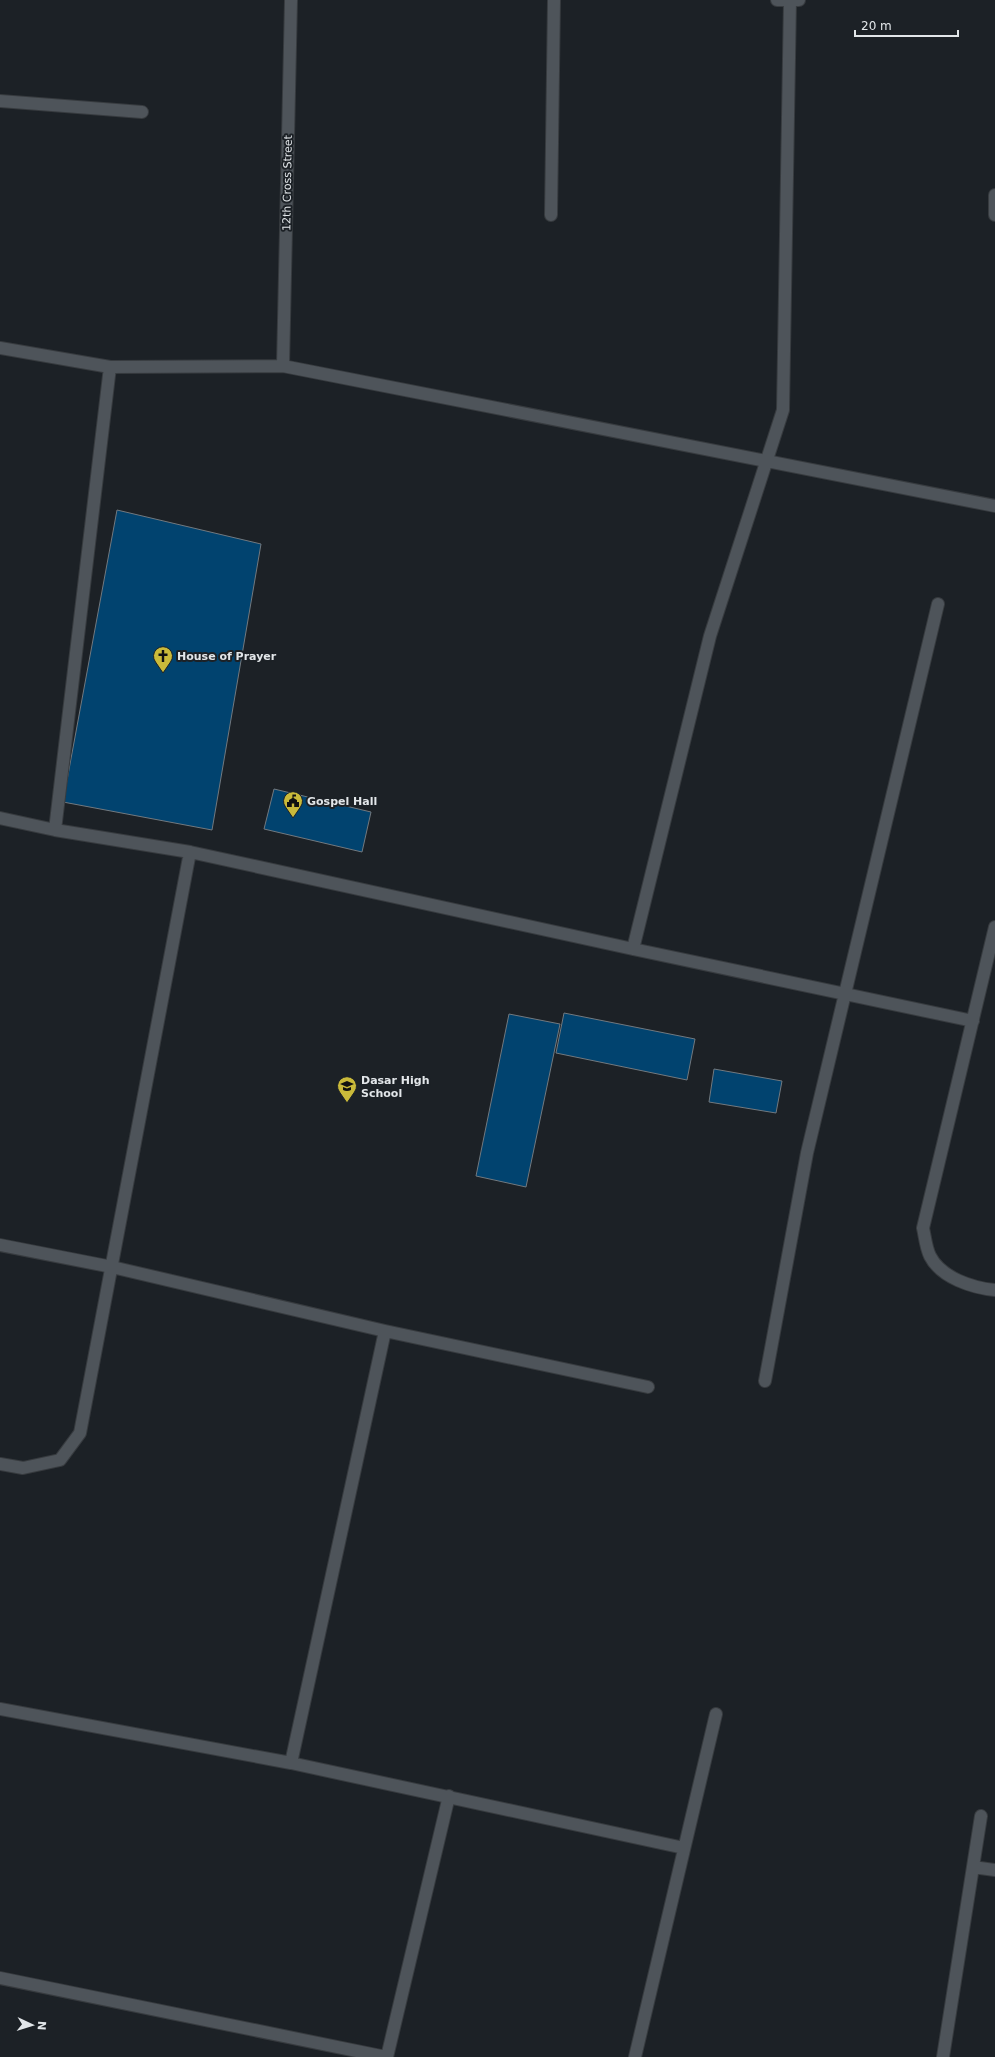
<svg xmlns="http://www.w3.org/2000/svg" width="995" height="2057" font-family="'DejaVu Sans',sans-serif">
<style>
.building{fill:#01436f;stroke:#72797f}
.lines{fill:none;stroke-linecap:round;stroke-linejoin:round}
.street-casing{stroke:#373b3f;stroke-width:14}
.street{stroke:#4e545a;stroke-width:12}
.labels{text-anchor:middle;stroke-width:4;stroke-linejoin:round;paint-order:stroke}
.street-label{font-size:11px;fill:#e2e6e9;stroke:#1c2126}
.poi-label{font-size:11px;font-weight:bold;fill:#e2e6e9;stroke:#1c2126;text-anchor:start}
</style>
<rect width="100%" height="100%" fill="#1c2126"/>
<path class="building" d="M117,510L261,544L212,830L63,802Z
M274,789L371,812L362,852L264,829Z
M564,1013L695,1039L687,1080L556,1053Z
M509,1014L560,1024L526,1187L476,1176Z
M714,1069L782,1081L776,1113L709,1102Z"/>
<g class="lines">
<defs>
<path id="street" d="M777,0H799
M0,101L142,112
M995,195V215
M551,215L554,0
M0,348L110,367L283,366L995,506
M283,366L291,0
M0,818L55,830L190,852L633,949L973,1021
M55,830L110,367
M995,927L923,1228C925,1237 926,1248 930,1256C941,1278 973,1288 995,1290
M633,949L710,636L783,410L790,0
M0,1245L112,1267L385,1331L648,1387
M765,1381L807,1153L938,604
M0,1464L23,1468L60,1460L80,1433L190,852
M0,1709L291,1763L684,1848
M291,1763L385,1331
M973,1867L995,1870
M0,1978L386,2057
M387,2057L449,1796
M635,2057L716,1714
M943,2057L981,1816"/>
</defs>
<use href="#street" class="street-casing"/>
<use href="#street" class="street"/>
</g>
<defs>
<symbol id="church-pin" viewBox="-11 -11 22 30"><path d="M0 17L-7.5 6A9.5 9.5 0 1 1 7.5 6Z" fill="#caba3a" stroke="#1c2126"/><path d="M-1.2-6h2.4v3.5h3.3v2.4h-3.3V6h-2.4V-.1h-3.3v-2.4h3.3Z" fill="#111"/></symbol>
<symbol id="civic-pin" viewBox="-11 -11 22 30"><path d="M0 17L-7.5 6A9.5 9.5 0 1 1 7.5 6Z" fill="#caba3a" stroke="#1c2126"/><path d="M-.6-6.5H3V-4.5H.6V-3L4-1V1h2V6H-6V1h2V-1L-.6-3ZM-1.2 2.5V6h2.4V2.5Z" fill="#111"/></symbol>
<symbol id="school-pin" viewBox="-11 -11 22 30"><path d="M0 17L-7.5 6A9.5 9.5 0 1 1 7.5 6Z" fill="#caba3a" stroke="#1c2126"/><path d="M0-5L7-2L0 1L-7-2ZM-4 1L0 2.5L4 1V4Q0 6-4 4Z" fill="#111"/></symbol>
</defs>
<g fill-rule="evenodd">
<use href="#church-pin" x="152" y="645" width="22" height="30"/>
<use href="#civic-pin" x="282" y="790" width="22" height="30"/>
<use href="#school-pin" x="336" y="1075" width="22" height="30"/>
</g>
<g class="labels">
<g class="street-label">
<text transform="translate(287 183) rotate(-89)" y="4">12th Cross Street</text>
</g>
<g class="poi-label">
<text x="177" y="660">House of Prayer</text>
<text x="307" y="805">Gospel Hall</text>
<text x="361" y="1084">Dasar High<tspan x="361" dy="13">School</tspan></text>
</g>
</g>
<g transform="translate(32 2025) rotate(94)" stroke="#1c2126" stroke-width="3" paint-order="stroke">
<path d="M0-3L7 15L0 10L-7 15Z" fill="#e2e6e9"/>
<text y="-6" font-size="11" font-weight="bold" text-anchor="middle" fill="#e2e6e9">N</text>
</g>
<path d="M855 30v6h103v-6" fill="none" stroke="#e2e6e9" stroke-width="2"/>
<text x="861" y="30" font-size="12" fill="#e2e6e9" stroke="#1c2126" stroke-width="3" paint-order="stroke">20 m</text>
</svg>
